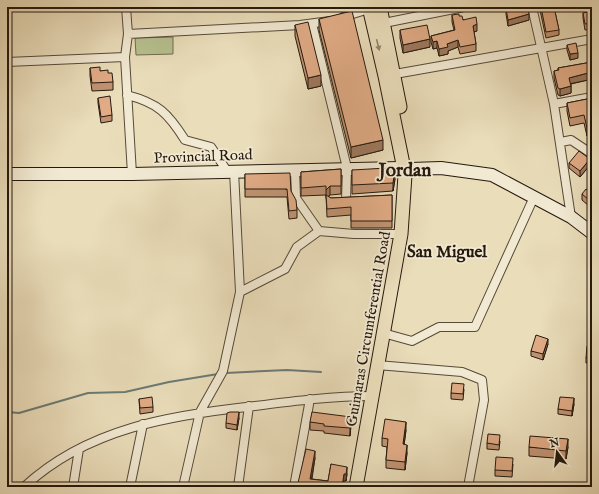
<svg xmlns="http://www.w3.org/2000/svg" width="599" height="494" font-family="'IM FELL English',serif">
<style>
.green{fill:#b7c08f;stroke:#6e6c4e}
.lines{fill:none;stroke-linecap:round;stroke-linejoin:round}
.stream{stroke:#6b7a74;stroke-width:2}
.street-casing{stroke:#564a39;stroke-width:10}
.secondary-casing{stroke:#25190e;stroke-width:14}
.primary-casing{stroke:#25190e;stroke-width:15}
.street{stroke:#f1e9d2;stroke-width:8}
.secondary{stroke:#f1e9d2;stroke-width:12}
.primary{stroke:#eaddba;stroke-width:13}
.wall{fill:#c19372;stroke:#25190e}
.shaded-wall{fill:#9d785d;stroke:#25190e}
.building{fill:#e0ab85;stroke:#25190e}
.oneway{fill:#91856d}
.labels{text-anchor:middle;stroke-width:3.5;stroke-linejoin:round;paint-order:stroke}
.street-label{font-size:15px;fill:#25190e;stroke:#f1e9d2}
.quarter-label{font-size:17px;font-weight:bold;fill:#25190e;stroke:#f1e9d2}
.district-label{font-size:19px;font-weight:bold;fill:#25190e;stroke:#f1e9d2}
</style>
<rect width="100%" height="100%" fill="#eaddba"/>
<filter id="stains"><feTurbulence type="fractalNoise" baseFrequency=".005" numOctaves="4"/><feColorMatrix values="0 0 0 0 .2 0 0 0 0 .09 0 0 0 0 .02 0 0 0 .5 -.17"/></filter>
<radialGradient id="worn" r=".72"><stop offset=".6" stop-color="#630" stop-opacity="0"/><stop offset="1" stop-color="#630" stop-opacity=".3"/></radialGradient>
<path class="green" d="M173,37V54L136,55L135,38Z"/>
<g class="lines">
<path class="stream" d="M226,373L287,370L321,372
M7,412L19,413L88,393L125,392L169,382L218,374"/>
<defs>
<path id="street" d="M126,7L128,34
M532,7L554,104L571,217
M343,17L369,9
M384,23L464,7
M312,24L347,168L346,200
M125,57L132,174
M7,62L125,57L128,34L300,25L330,21
M395,74L592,39
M127,95C158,103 168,113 185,140L211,147L227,171
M554,104L592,97
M561,142L571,140L592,154
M295,170L296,198L319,231
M240,292L285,269L297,247L319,231L354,234H401
M383,333L412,341L439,327H475L534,197
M377,365L462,372L482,380L484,400L468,487
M24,487C87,428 172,415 255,406C294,401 333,396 373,396
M73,487L79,449
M130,487L143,424
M183,487L200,412L223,371L240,292L234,171
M238,487L249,406
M294,487L310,399"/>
<path id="secondary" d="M411,169L441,168L492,175L571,217L592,233
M7,174H132L400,168"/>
<path id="primary" d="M369,7L385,76L403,164
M380,7L400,107
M356,487L401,234L405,175"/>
</defs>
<use href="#street" class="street-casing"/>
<use href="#secondary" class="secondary-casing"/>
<use href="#primary" class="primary-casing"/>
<use href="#street" class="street"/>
<use href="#secondary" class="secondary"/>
<use href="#primary" class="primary"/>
</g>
<path class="wall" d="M537,7H554L559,30V35L546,38L540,10L539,11Z
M506,8L529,20L508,26L506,14Z
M592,11V30V29L585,30L583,18V13Z
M452,15L459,16L477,31L474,32L476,44V51L460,54L458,47L448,51V54L439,56L437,48L433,49L431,42V36L454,30L452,22Z
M319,19L383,150L351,158L319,30Z
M295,25L321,86L308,89L295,36Z
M400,30L430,47L403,53L400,38Z
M567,45L578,58L570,60L567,50Z
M592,62V84H589L588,80L571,84V93L560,96L558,95L554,78V71L558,70V68Z
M90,68L108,73L113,82V90L92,91L90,76Z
M98,98L112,115V121L101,123L98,103Z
M592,98L587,136L584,123L570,126L567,111V103Z
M569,163L590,165L580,177L569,168Z
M341,169V194L330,195L328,196L331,198L392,195V228H351V215L327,217L326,195L301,196V172Z
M352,170L395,179L393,191L352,194Z
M245,174L291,191L297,210V218L289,219L287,197H245Z
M592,193V202L589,206L582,200V194Z
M548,344L543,360L531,356V351Z
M592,346V366H590V363H586V358Z
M464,389L463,400L451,399V393Z
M139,399L153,407V412L140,414Z
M574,404L572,416L558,414V409Z
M239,418L237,430L226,428V423Z
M310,422L351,425L350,436L324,433V431L310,430Z
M406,430L404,445L407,453L405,470L386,468V460L387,447L382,446V438Z
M500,441L499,450L487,449V443Z
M529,447H568L566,459L529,456Z
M315,458L312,479L328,481L331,464L347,474L346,481H344L297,487Z
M513,464L512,477L495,476V470Z"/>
<path class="shaded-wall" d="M529,14V20L508,26V20Z
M477,24V31L473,32V26Z
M430,39V47L403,53V45Z
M458,40V47L448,51V54L439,56V49L447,44Z
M437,41V48L433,49V42Z
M578,53V58L570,60V54Z
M588,73V80L569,84V78Z
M321,75V86L308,89V78Z
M571,86V93L560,96V89Z
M592,127V135L587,136V128Z
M383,140V150L351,158V147Z
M590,159V165L580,177V171Z
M395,170V179L393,191V183Z
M330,186V195L326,198V190Z
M592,196V202L589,206V200Z
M548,339V344L543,360V354Z
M574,398V404L572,416V411Z
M239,412V418L237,430V425Z
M351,417V425L350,436V428Z
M406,422V430L403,453V444Z
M568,439V447L566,459V451Z
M407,445V453L405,470V462Z
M315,451V458L310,486V479Z
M347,467V474L346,481V474Z
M344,474V481L343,487H342Z"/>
<path class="building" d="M514,7H528L529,14L508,20L506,8Z
M541,7H554L559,30L546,32Z
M352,11L383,140L351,147L319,19Z
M592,11V24V23L585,24L583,13Z
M459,14V16H462L463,20L476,17L477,24L473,26L476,44L460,47L458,40L447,44L448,47L439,49L437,41L433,42L431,36L455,30L452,15Z
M308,22L321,75L308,78L295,25Z
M427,25L430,39L403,45L400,30Z
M576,43L578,53L570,54L567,45Z
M592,62V77L589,78L588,73L569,78L571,86L560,89L558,88L554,71L559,70L558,68Z
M100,67V71L108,70V73H112L113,82L92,83L90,68Z
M110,96L112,115L101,117L98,98Z
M592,98V127L587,128L584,115L570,118L567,103Z
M579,151L590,159L580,171L569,163Z
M387,168L395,170L393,183L352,185V170Z
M341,169V186H330L326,190V186L301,188V172Z
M290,173L291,191L296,200L297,210L289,211L287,189H245V174Z
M586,189L592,193V196L589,200L582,194Z
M326,195L331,198L392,195V221H351V207L327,209Z
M536,335L548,339L543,354L531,351Z
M587,346H592V361H590V358H586Z
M452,383L464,384L463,394L451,393Z
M152,397L153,407L140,408L139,399Z
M560,397L574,398L572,411L558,409Z
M230,412H239L237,425L226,423L227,413Z
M312,412L351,417L350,428L324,426V424L310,422Z
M385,419L406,422L403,444L407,445L405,462L386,460L388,439L382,438Z
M488,434L500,435L499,445L487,443Z
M530,436L568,439L566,451L529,447Z
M306,449L315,451L310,479L328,481L331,464L347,467L346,474H344L342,487H297Z
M496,457L513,458L512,471L495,470Z"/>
<defs><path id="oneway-solid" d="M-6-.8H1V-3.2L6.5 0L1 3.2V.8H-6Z"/></defs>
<use class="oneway" href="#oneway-solid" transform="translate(378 45) rotate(76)"/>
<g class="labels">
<g class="street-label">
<text transform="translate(203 156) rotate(-2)" y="5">Provincial Road</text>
<text transform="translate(368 329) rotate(-80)" y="5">Guimaras Circumferential Road</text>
</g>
<g class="quarter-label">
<text x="447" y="257">San Miguel</text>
</g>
<g class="district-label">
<text x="405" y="176">Jordan</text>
</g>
</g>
<rect width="599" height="494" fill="none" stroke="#eaddba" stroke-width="24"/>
<rect x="8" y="8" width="583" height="478" fill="none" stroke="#25190e" stroke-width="2"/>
<rect x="12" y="12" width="575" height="470" fill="none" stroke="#25190e"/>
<g transform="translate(557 452) rotate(345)" stroke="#f1e9d2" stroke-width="3" paint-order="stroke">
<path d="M0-3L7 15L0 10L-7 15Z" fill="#25190e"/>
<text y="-6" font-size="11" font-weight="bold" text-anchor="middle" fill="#25190e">N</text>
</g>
<rect width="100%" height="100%" filter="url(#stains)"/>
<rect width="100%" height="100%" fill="url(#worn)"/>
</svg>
